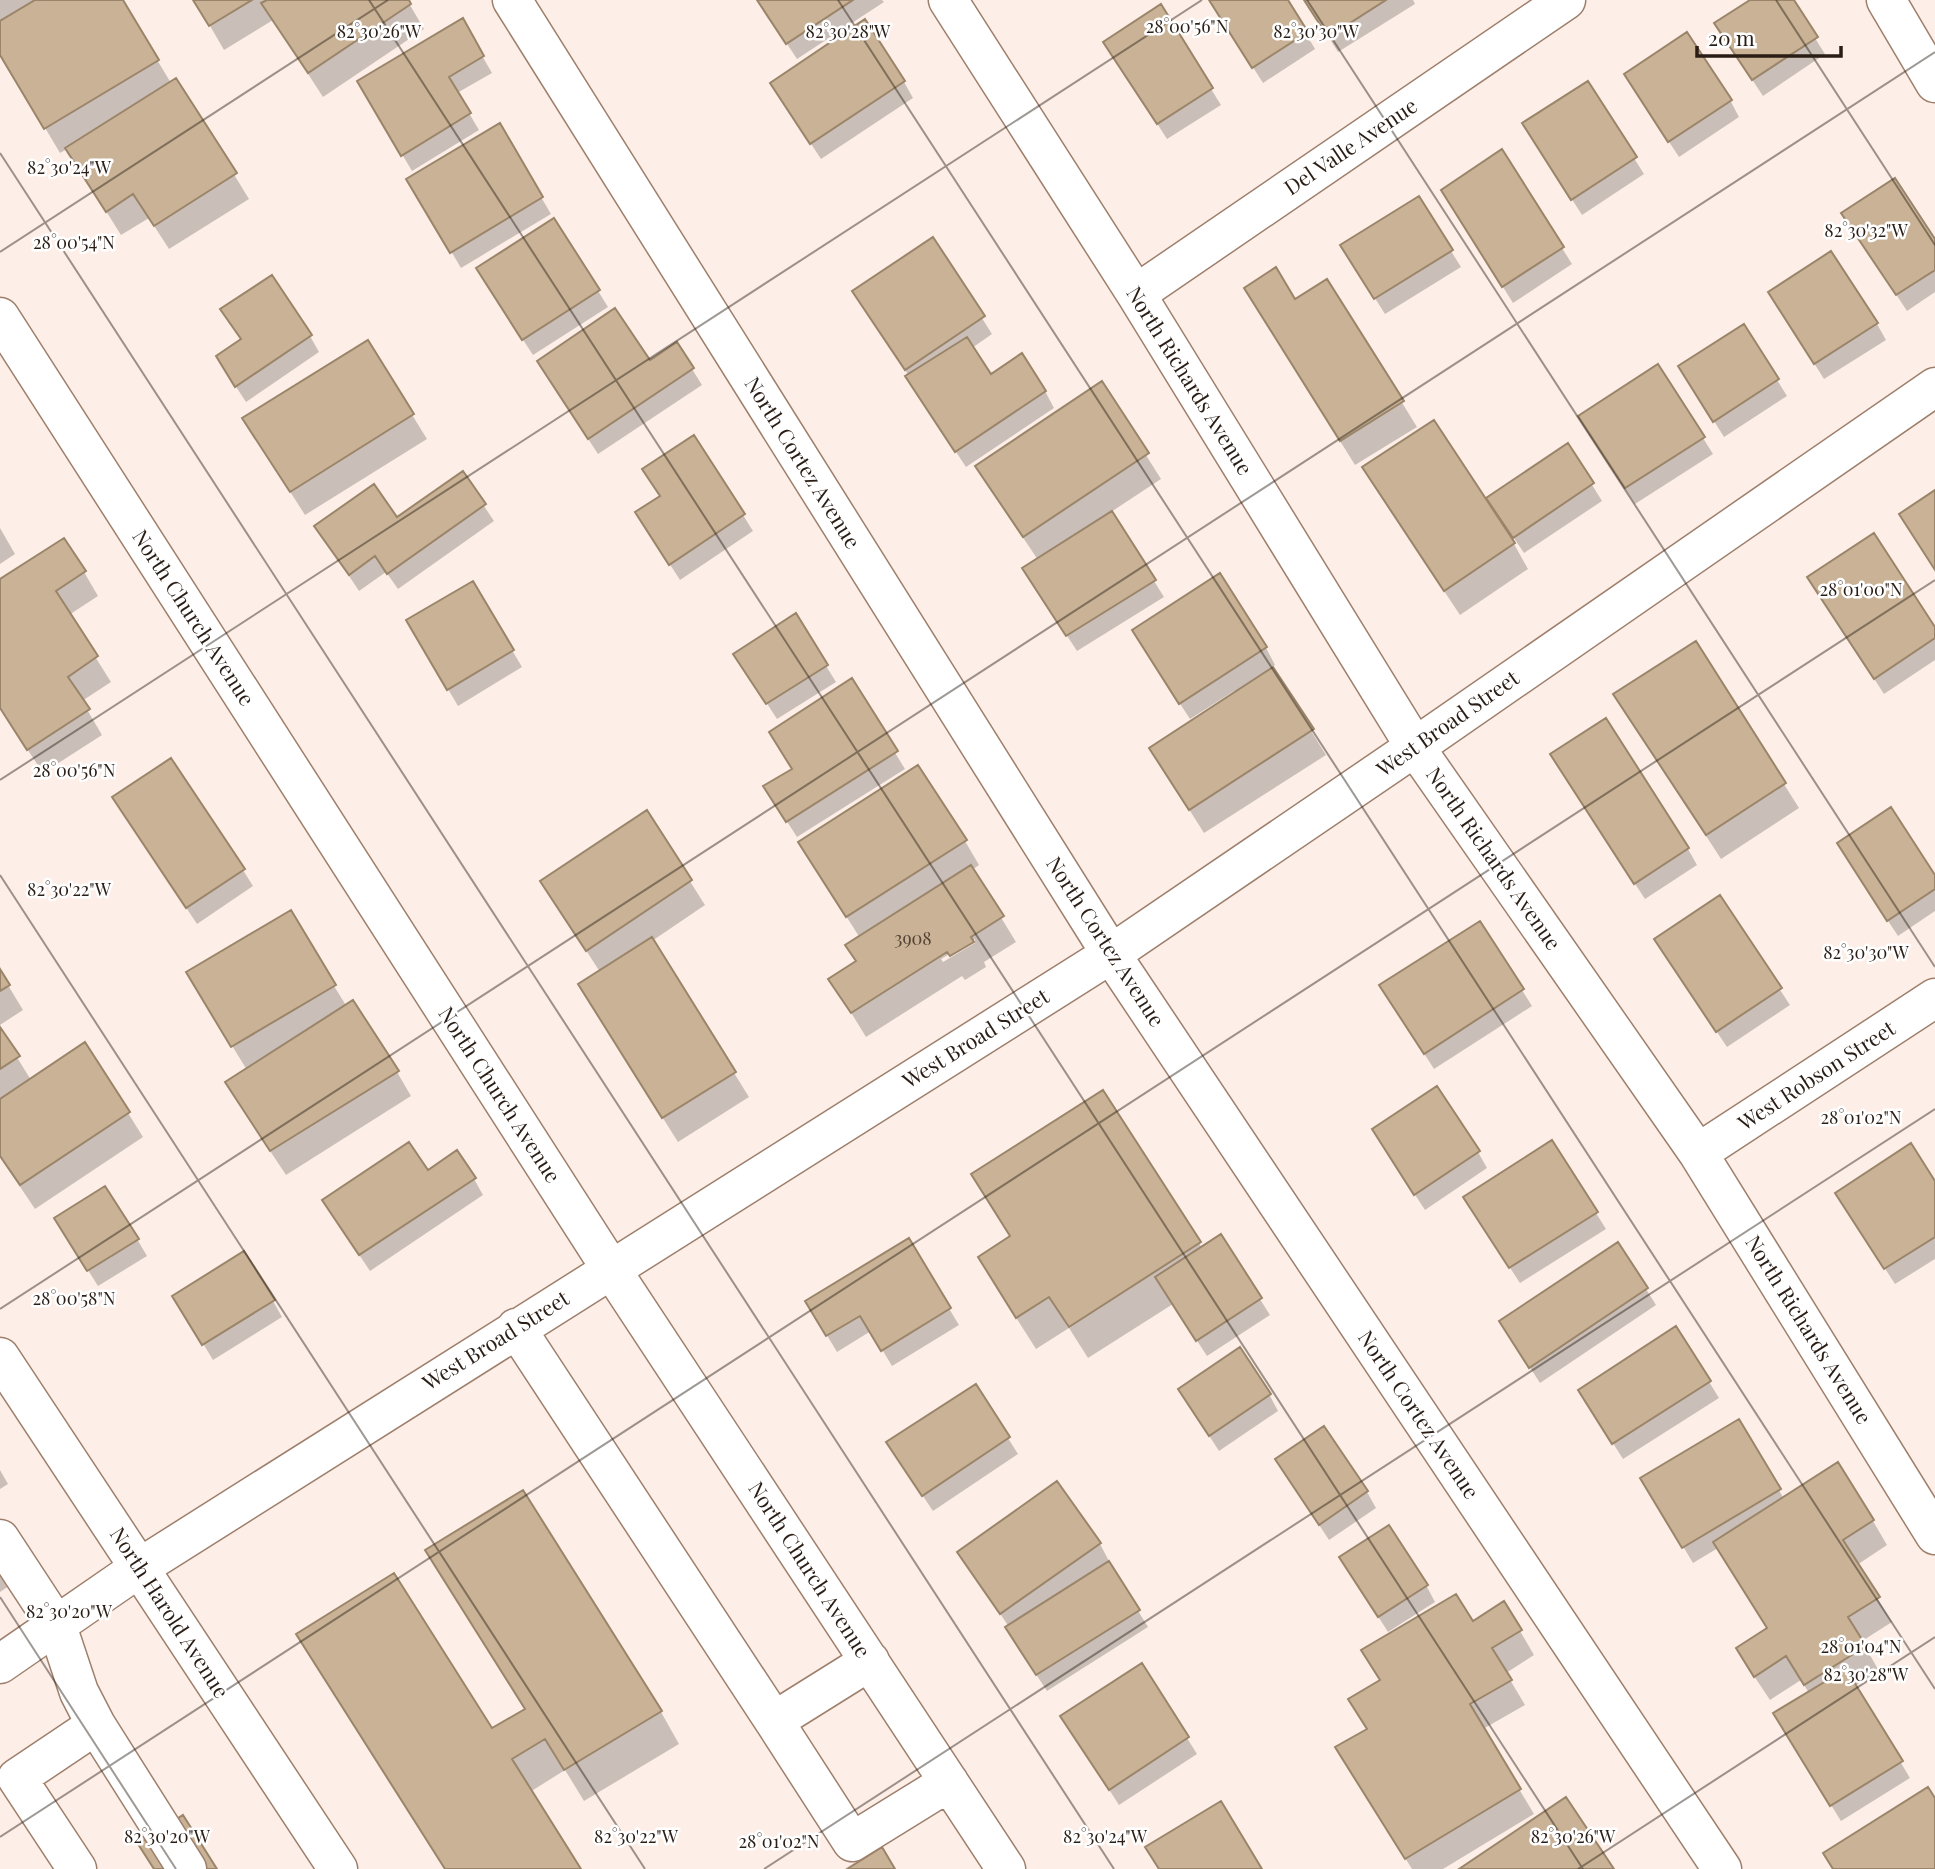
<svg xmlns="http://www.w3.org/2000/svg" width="1935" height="1869" font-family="'Playfair Display',serif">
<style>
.shadow{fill:#0003;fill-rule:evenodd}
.building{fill:#c9b295;stroke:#9b856a;stroke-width:2}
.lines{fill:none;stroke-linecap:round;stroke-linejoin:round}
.minor-casing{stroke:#9e7f6c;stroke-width:41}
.minor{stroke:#fff;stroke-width:38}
.ticks{fill:none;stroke:#291d15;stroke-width:2;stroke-opacity:0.45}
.labels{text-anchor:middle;stroke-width:5;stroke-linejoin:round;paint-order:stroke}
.number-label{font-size:18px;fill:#514235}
.street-label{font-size:21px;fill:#291d15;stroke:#fff}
.ticks-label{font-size:18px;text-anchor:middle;fill:#291d15;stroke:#fff;stroke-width:5;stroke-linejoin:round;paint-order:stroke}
</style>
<rect width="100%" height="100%" fill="#fdefe7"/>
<path class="shadow" d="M0,0H121L171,83L176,80L249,199L169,249L149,218L121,235L67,149L60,153L0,52Z
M195,0H407L424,29L323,97L273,20L224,50Z
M758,0H882L884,2L797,59Z
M1210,0H1286L1315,49L1263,83Z
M1305,0H1413L1415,4L1338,52Z
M1753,0H1791L1825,54L1763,96L1726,40Z
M1160,7L1221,105L1167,139L1115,58Z
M462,21L492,73L457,93L479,130L412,171L359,82Z
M904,82L913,98L821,159L782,100Z
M1587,83L1644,174L1582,215L1534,140Z
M1635,90L1730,100L1739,117L1679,157Z
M499,126L551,214L461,268L409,180Z
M1502,152L1572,264L1513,303L1452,206Z
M554,220L608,307L533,355L487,285Z
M1853,229L1935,242V292L1907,311Z
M932,239L992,334L972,348L991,376L1045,391L1054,408L966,467L917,393L909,376L864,308Z
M1451,251L1461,267L1385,314L1352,262Z
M1327,281L1417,427L1355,465L1260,313L1294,301Z
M1780,309L1877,324L1886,340L1824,379Z
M222,310L310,336L319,352L246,402L227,373L242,341Z
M367,342L427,439L305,515L259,443Z
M677,345L702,385L598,454L548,378L650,363Z
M1658,366L1713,454L1635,504L1589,433Z
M1777,380L1787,396L1724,437L1690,383Z
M1101,384L1161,479L1111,512L1164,597L1077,651L1034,585L1038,560L992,491L978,467Z
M1433,423L1514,544L1528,569L1460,615L1378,492L1364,468Z
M1568,446L1602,501L1524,553L1498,514Z
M462,473L494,521L398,589L386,572L359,591L316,526L397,520Z
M743,515L753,531L680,580L647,529Z
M0,528L15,554L0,564Z
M84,572L98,596L69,615L111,682L82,701L102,735L43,773L0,708V581Z
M1219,576L1266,648L1275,665L1271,667L1326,755L1204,833L1166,773L1236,694L1234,691L1190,719L1143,647Z
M472,583L522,667L458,706L408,621Z
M1819,594L1935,630V660L1884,694Z
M795,616L836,682L777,719L745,670Z
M1695,643L1799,808L1721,859L1630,718Z
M851,681L905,769L797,837L775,803L793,770Z
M1561,771L1688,849L1697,865L1645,899Z
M646,812L705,905L652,941L749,1097L678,1142L594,1009L600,972L542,882Z
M124,814L243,870L253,886L197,924Z
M965,841L979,865L972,870L1016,942L984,962L986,967L965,980L962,976L866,1037L831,980L857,962L860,938L815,867ZM975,939V943L943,962L941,959Z
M1848,860L1935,879V911L1898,936Z
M1719,897L1790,1005L1727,1047L1666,956Z
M1480,923L1532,1006L1434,1069L1391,1002Z
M0,972L23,1010L0,1025Z
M334,986L347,1007L397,1072L411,1096L286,1175L241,1107L247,1070L202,997Z
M0,1030L31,1080L128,1113L143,1137L35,1209L0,1157Z
M1102,1092L1202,1248L1220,1236L1270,1315L1207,1356L1173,1304L1088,1358L1069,1328L1036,1349L998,1289L1011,1237Z
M1552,1143L1606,1229L1520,1283L1474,1213Z
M1383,1146L1478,1152L1487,1168L1425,1210Z
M474,1179L483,1195L370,1271L333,1216Z
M1935,1184V1259L1895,1284L1847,1210Z
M66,1235L137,1239L147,1256L98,1286Z
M908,1241L959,1325L892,1366L871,1331L837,1352L807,1302Z
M1618,1244L1656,1305L1540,1383L1511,1338Z
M273,1301L282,1317L213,1360L184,1312Z
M1676,1328L1719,1398L1623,1459L1590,1407Z
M975,1386L1018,1454L933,1511L898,1459Z
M1269,1394L1278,1411L1219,1451L1190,1406Z
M1739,1421L1784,1499L1873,1521L1887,1545L1857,1565L1892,1622L1862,1641L1879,1671L1855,1686L1910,1778L1841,1821L1784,1730L1809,1693L1801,1680L1770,1700L1752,1673L1769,1629L1718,1548L1693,1563L1642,1478Z
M0,1470L8,1484L0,1489Z
M1287,1476L1367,1492L1376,1508L1329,1540Z
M1057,1483L1100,1544L1109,1561L1108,1562L1148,1627L1047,1691L1016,1644L1009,1627L959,1552Z
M0,1570L9,1586L0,1592Z
M1351,1574L1426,1585L1435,1602L1388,1632Z
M1472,1623L1520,1631L1534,1655L1506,1673L1525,1705L1483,1729L1534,1814L1443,1869H1412L1351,1772L1368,1730Z
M317,1666L491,1730L661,1712L679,1744L584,1801L565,1770L530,1792L579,1869H445Z
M1142,1666L1197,1754L1119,1805L1072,1732Z"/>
<path class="building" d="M35,0H123L159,60L44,129L0,55V21Z
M193,0H252L209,26Z
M267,0H409L411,4L308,73L261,3Z
M757,0H853L786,44Z
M1209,0H1288L1308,32L1252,68Z
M1304,0H1386L1328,37Z
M1750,0H1794L1818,37L1752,80L1714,23Z
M1161,4L1213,88L1157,124L1103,42Z
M463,18L484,56L449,77L471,113L401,156L357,81Z
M865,19L905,81L810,144L770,83Z
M1687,32L1732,100L1668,142L1624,74Z
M176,78L237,173L154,226L133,194L106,212L65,148Z
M1588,81L1637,157L1571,200L1522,123Z
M500,123L543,197L450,253L406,179Z
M1502,149L1564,247L1502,287L1441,190Z
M1895,178L1935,239V270L1896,295L1841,213Z
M1419,196L1453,250L1374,299L1340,245Z
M554,218L600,290L522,340L476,268Z
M933,237L985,316L905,370L852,291Z
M1831,251L1878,323L1814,364L1768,292Z
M1276,267L1295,299L1327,279L1404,401L1340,441L1244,288Z
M272,275L312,335L235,387L216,356L241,339L220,309Z
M615,308L650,360L677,342L694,368L588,439L537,361Z
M1744,324L1779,379L1713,422L1678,366Z
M967,337L991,374L1022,353L1046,391L955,452L905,376Z
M368,340L414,414L290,492L242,418Z
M1658,364L1705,437L1625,488L1578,416Z
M1102,381L1149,453L1023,537L975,466Z
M1434,420L1515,543L1444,591L1362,467Z
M694,435L745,514L669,565L635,512L660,496L642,469Z
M1568,443L1594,483L1513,538L1486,498Z
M463,471L486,504L387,574L375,556L349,575L314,526L374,484L397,517Z
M1935,490V570L1899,514Z
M1112,511L1156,580L1066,636L1022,568Z
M1874,533L1935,627V638L1874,679L1807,577Z
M64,538L86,571L56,591L98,656L68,677L90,709L27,750L0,708V579Z
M1220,573L1267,647L1179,704L1132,630Z
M473,581L514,650L447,690L406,620Z
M796,613L828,665L766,704L733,654Z
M1696,641L1786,783L1706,835L1613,694Z
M1273,667L1314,729L1189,810L1149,748Z
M852,678L898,751L786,822L763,786L792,769L769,732Z
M1606,718L1689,848L1634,884L1550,754Z
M171,758L245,869L186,908L112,797Z
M918,765L967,840L846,917L798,842Z
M1891,807L1935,875V889L1887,921L1837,843Z
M647,810L692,880L586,951L540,881Z
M971,865L1004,916L971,937L974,942L950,956L947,952L851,1013L828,979L856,961L845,945Z
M1720,895L1782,988L1716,1032L1654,939Z
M291,910L336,985L231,1047L186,972Z
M1480,921L1524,989L1424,1054L1379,985Z
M652,937L736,1072L662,1118L578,984Z
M0,969L10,985L0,991Z
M353,1000L399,1071L270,1151L225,1082Z
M0,1027L20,1056L0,1069Z
M85,1042L130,1112L20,1185L0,1156V1099Z
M1437,1086L1480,1151L1414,1195L1372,1129Z
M1103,1090L1201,1242L1069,1327L1049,1297L1016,1318L978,1257L1010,1236L971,1174Z
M1552,1140L1598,1212L1509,1268L1463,1197Z
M409,1142L428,1170L457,1150L476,1178L359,1255L322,1200Z
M1911,1143L1935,1181V1237L1884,1269L1835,1193Z
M105,1186L139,1239L87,1271L54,1218Z
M1221,1234L1262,1298L1196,1341L1155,1277Z
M909,1238L951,1308L881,1351L860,1316L826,1336L805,1301Z
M1618,1242L1648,1288L1529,1368L1499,1321Z
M244,1251L275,1300L202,1345L172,1296Z
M1676,1326L1711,1381L1612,1444L1578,1390Z
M1240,1347L1271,1394L1209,1436L1178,1389Z
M976,1384L1010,1437L922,1496L886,1442Z
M1739,1419L1781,1489L1682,1548L1640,1478Z
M1324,1426L1368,1491L1319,1525L1275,1459Z
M1838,1462L1874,1520L1843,1540L1880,1597L1848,1617L1866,1646L1804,1685L1786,1656L1754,1677L1736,1648L1767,1628L1713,1542Z
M1057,1481L1101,1543L1000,1614L957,1552Z
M523,1490L662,1711L564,1770L545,1739L512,1759L581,1869H445L296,1634L394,1573L492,1728L525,1709L425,1550Z
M1389,1525L1428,1585L1378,1617L1339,1557Z
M1109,1561L1140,1610L1036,1675L1005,1627Z
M1456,1594L1473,1621L1504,1601L1522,1630L1492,1648L1512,1680L1470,1704L1521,1789L1405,1859L1335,1747L1367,1729L1348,1699L1380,1680L1361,1650Z
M1142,1663L1189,1737L1109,1790L1060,1716Z
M1846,1669L1903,1761L1830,1806L1773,1713Z
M1928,1787L1935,1798V1869H1833L1823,1853Z
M1566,1797L1614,1869H1459Z
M1221,1801L1262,1869H1159L1145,1847Z
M183,1815L217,1869H154L138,1844Z
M882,1847L895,1869H847Z"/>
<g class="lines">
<defs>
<path id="minor" d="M512,0L1111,954L1722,1869
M948,0L1136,294L1415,747L1698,1153L1935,1535
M1886,0L1935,83
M1136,294L1566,0
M0,317L611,1269L1006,1869
M1698,1153L1935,998
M516,1328L774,1721L870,1661
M0,1357L338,1869
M0,1539L57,1626L79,1692L96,1725L187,1869
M0,1664L139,1568L1111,954L1415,747L1935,387
M774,1721L852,1842L949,1782
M77,1869L17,1778L96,1725"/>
</defs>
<use href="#minor" class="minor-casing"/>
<use href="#minor" class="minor"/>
</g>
<path class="ticks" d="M369,0L1583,1869M838,0L1935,1689M1307,0L1935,967M1776,0L1935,245M0,153L1114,1869M0,252L388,0M0,780L1202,0M0,875L645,1869M0,1309L1935,52M0,1597L176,1869M0,1837L1935,580M764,1869L1935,1109M1578,1869L1935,1637"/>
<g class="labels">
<g class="number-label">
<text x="913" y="945">3908</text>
</g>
<g class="street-label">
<text transform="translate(1351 147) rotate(-34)" y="7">Del Valle Avenue</text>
<text transform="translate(1189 381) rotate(58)" y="7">North Richards Avenue</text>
<text transform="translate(802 463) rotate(58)" y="7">North Cortez Avenue</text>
<text transform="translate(193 618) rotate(57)" y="7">North Church Avenue</text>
<text transform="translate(1448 724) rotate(-35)" y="7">West Broad Street</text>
<text transform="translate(1493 859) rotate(55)" y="7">North Richards Avenue</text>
<text transform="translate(1105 942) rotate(57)" y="7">North Cortez Avenue</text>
<text transform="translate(976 1039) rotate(-32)" y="7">West Broad Street</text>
<text transform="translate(1817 1076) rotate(-33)" y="7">West Robson Street</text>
<text transform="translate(499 1095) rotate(57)" y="7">North Church Avenue</text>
<text transform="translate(1808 1330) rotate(58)" y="7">North Richards Avenue</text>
<text transform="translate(496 1341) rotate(-32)" y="7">West Broad Street</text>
<text transform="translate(1418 1415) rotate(56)" y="7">North Cortez Avenue</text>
<text transform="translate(809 1570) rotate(57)" y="7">North Church Avenue</text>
<text transform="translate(169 1613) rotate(57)" y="7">North Harold Avenue</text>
</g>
</g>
<g class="ticks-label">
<text x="1187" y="33">28°00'56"N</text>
<text x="379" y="38">82°30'26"W</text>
<text x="848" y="38">82°30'28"W</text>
<text x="1316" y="38">82°30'30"W</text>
<text x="69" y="174">82°30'24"W</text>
<text x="1866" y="237">82°30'32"W</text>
<text x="74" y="249">28°00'54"N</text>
<text x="1861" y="596">28°01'00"N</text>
<text x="74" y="777">28°00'56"N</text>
<text x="69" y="896">82°30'22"W</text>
<text x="1866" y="959">82°30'30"W</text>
<text x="1861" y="1124">28°01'02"N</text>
<text x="74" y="1305">28°00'58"N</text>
<text x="69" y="1618">82°30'20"W</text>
<text x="1861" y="1653">28°01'04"N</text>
<text x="1866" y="1681">82°30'28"W</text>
<text x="167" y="1843">82°30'20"W</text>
<text x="636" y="1843">82°30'22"W</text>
<text x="1105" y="1843">82°30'24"W</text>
<text x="1573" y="1843">82°30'26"W</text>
<text x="779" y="1848">28°01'02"N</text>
</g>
<path d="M1697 46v10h144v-10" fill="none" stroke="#291d15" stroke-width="3.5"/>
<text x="1708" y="46" font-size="21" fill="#291d15" stroke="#ffffff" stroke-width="5" paint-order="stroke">20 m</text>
</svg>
